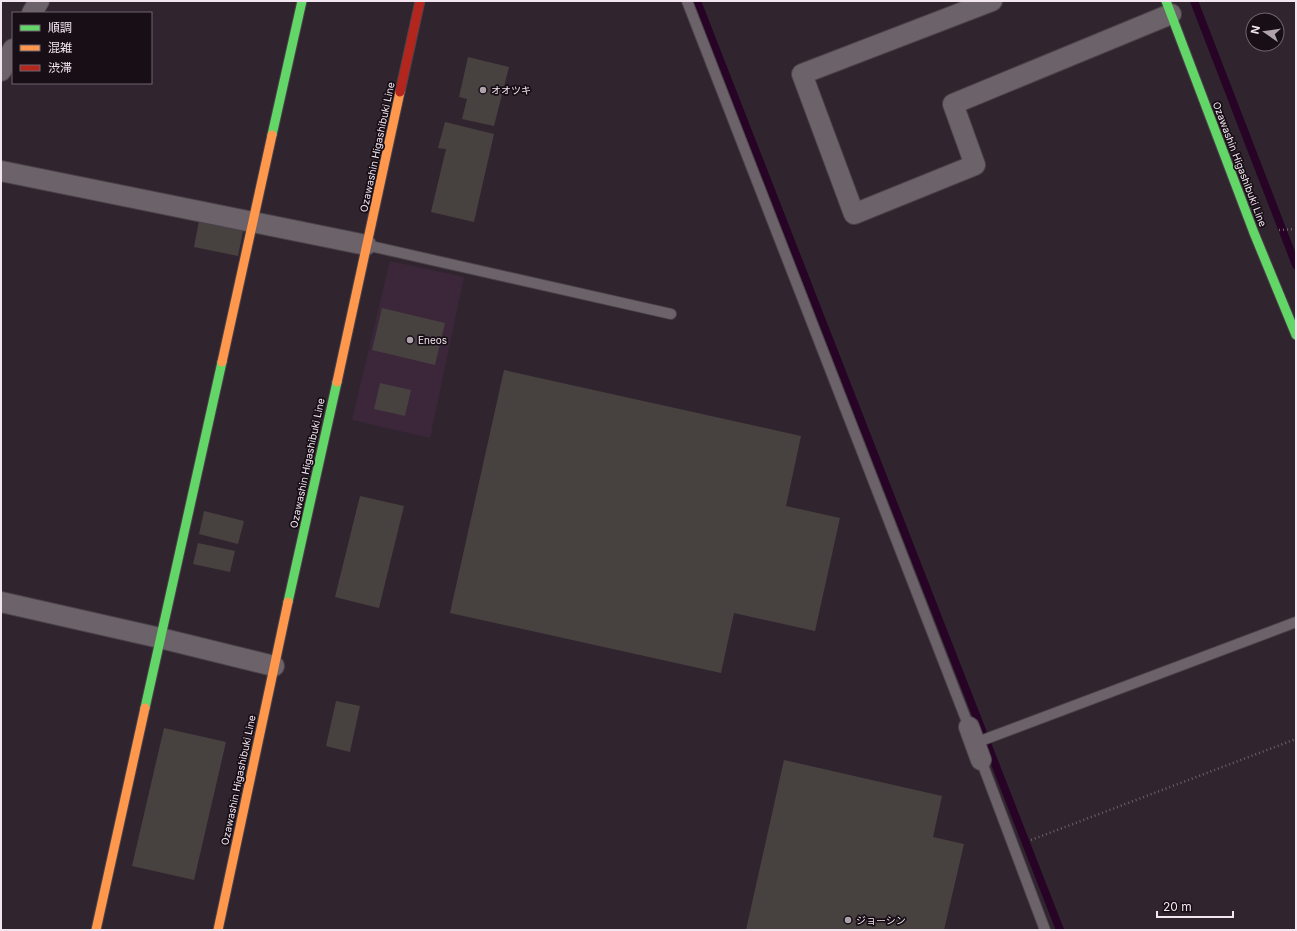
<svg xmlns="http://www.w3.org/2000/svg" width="1297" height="931" font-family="Inter,'Noto Sans JP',sans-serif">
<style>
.built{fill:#3c263a}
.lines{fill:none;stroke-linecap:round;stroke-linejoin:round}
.stream{stroke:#270326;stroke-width:8}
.building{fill:#474240}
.lane-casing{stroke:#4b424a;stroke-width:12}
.street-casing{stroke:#4b424a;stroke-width:22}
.fast-casing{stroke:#4b424a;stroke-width:11}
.slow-casing{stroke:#4b424a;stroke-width:11}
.jam-casing{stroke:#4b424a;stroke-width:11}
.path{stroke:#6c636a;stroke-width:2.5;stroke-dasharray:1 3;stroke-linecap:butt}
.lane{stroke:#6c636a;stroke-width:10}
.street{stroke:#6c636a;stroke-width:20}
.fast{stroke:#63d668;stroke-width:9}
.slow{stroke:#ff974d;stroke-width:9}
.jam{stroke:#b3261e;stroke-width:9}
.poi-dot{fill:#afa2ad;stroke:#170e16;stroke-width:1.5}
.labels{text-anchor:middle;stroke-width:3.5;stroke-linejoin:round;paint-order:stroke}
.poi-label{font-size:10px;fill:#f3e6f1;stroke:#170e16;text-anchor:start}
.street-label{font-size:10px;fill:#f3e6f1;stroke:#170e16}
</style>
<rect width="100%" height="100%" fill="#30252e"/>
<path class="built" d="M390,261L464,277L430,438L352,420Z"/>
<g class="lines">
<path class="stream" d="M697,1L1060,930
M1194,1L1296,265"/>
</g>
<path class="building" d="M468,57L509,67L494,126L462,119L467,99L459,97Z
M445,122L494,134L474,222L431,212L446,149L438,148Z
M199,221L243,231L238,256L194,247Z
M382,308L445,323L435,365L372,350Z
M504,370L801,436L786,506L840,518L815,631L734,613L721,673L450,613Z
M380,383L411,390L405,416L374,409Z
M360,496L404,506L379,608L335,597Z
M204,511L244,521L238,544L199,534Z
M198,543L235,551L230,572L193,564Z
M336,701L360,706L350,752L326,746Z
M164,728L226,742L194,880L132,866Z
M784,760L942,796L933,837L964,844L944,930H746Z"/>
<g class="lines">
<defs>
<path id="lane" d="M687,1L969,727
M366,245L671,314
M975,743L1296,622
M981,760L1045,930"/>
<path id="street" d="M992,1L802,74L854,214L975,165L953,104L1171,14
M32,13L39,1
M1,71L13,49
M1,171L366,245
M1,602L160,638L274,666
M969,727L981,760"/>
<path id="fast" d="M1166,1L1254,233L1296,335
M272,135L302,1
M288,602L337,382
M145,708L222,362"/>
<path id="slow" d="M222,362L272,135
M337,382L400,92
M96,930L145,708
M218,930L288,602"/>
<path id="jam" d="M400,92L420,1"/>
</defs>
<use href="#lane" class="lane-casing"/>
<use href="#street" class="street-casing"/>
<use href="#fast" class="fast-casing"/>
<use href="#slow" class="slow-casing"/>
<use href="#jam" class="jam-casing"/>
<path class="path" d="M1279,230L1296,229
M1031,840L1296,739"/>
<use href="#lane" class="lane"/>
<use href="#street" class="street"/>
<use href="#fast" class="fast"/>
<use href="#slow" class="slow"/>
<use href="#jam" class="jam"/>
</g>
<g class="poi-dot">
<circle cx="483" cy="90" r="4"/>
<circle cx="410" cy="340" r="4"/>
<circle cx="848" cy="920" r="4"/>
</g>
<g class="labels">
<g class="poi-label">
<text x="491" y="94">オオツキ</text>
<text x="418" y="344">Eneos</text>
<text x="856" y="924">ジョーシン</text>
</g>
<g class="street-label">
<text transform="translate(377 147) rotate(-78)" y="4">Ozawashin Higashibuki Line</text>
<text transform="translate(1240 164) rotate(69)" y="4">Ozawashin Higashibuki Line</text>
<text transform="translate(307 463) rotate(-78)" y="4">Ozawashin Higashibuki Line</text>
<text transform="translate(238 780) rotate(-78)" y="4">Ozawashin Higashibuki Line</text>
</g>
</g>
<rect width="1297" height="931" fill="none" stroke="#f3e6f1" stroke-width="4"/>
<rect x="12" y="12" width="140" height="72" fill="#170e16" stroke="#6f646e"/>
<rect x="20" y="25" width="20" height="6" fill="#63d668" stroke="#6f646e"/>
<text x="48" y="32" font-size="12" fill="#f3e6f1">順調</text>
<rect x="20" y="45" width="20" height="6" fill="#ff974d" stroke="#6f646e"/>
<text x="48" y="52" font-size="12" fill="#f3e6f1">混雑</text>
<rect x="20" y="65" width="20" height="6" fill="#b3261e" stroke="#6f646e"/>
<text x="48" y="72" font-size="12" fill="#f3e6f1">渋滞</text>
<g transform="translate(1265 32) rotate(283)"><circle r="19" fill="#170e16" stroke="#6f646e"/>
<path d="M0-3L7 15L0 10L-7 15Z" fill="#afa2ad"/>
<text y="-6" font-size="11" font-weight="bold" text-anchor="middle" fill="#f3e6f1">N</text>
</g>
<path d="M1157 911v6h76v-6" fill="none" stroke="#f3e6f1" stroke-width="2"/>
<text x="1163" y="911" font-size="12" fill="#f3e6f1" stroke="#170e16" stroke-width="3" paint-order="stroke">20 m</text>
</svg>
